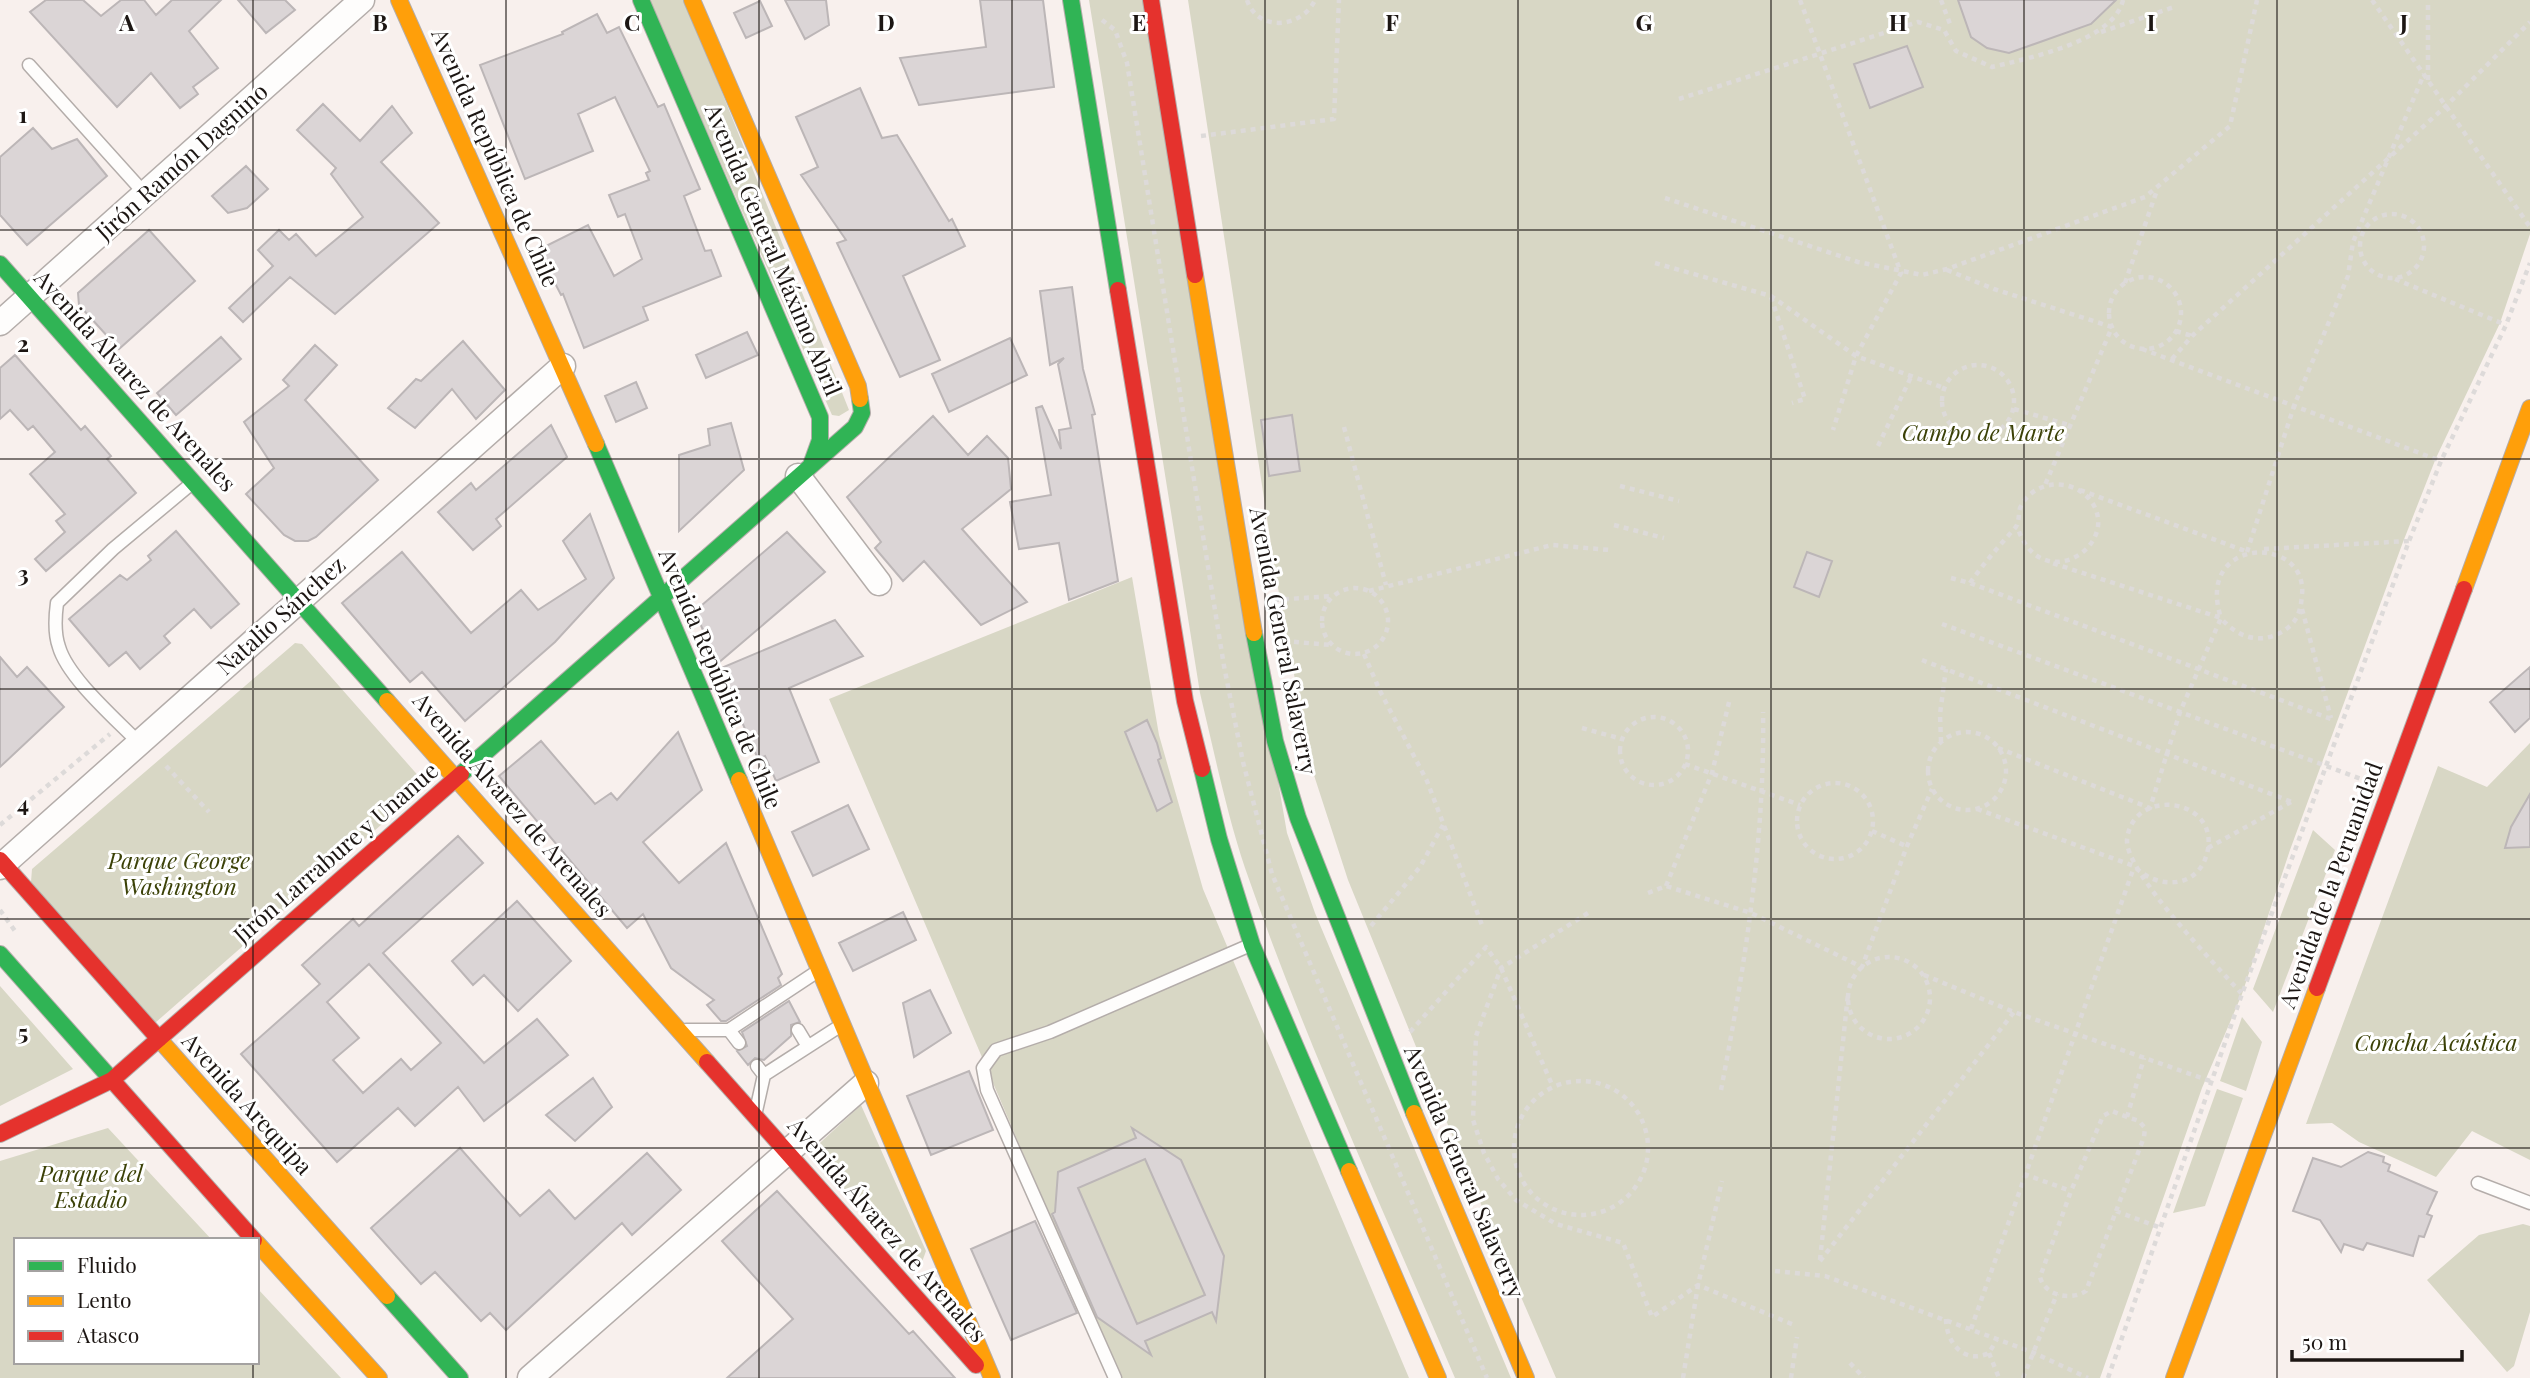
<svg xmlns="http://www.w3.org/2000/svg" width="2530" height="1378" font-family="'Playfair Display',serif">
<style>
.green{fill:#d8d7c5}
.building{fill:#dbd5d6;stroke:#bcb6b7;stroke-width:2;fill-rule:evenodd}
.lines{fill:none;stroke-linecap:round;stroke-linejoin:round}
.lane-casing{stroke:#b4adaa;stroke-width:15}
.street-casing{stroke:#b4adaa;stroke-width:27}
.fast-casing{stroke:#b4adaa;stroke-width:18}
.slow-casing{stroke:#b4adaa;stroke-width:18}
.jam-casing{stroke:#b4adaa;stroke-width:18}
.path{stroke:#dddad9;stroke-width:4.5;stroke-dasharray:5 5;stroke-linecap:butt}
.lane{stroke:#fefdfc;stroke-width:12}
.street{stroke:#fefdfc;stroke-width:24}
.fast{stroke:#30b455;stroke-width:16}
.slow{stroke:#ff9f0a;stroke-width:16}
.jam{stroke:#e5322d;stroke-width:16}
.grid{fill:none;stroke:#1c1613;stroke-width:2;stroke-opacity:0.55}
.labels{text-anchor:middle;stroke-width:6;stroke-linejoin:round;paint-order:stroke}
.street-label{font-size:23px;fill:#1c1613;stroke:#fff}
.park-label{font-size:23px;font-style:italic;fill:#3b4107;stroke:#fff}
.grid-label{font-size:23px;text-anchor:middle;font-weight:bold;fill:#1c1613;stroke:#fff;stroke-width:6;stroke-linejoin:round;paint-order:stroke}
</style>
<rect width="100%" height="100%" fill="#f8f0ed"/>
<path class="green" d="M649,0H685L849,410L839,416L832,415Z
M1089,0H1143L1287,833L1315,913L1511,1378H1455C1383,1209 1305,1041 1245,868C1226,811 1214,751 1200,693Z
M1188,0H2530V234L2500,323L2436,458L2403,542L2290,850L2242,994L2202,1088L2100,1378H1556L1468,1174L1348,880L1311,766L1276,577Z
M1132,577L1159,735L1203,889L1409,1378H1119L829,699Z
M295,643L302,644L422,780V789L155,1023L31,882L32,869Z
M2530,743V1160L2472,1131L2436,1177L2359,1142L2332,1123L2306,1124L2438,766L2487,787Z
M2313,830L2335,850L2273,1012L2253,989Z
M0,986L73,1069L0,1106Z
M2242,1017L2262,1042L2246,1091L2220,1081Z
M2217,1089L2243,1098L2205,1206L2173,1213Z
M861,1105L926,1251L922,1262L911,1264L809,1153Z
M108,1128L212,1240H16V1362H257V1288L341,1378H0V1161Z
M2523,1224L2530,1226V1312L2514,1366L2507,1372L2427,1280L2479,1235Z"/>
<path class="building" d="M46,0H83L101,16L121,0H144L156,15L172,0H221L189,31L218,68L193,87L198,94L180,108L151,73L117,107L30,12Z
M238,0H285L295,10L266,33Z
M785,0H826L829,25L805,39Z
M980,0H1043L1054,87L919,105L900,58L986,47Z
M1958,0H2116L2091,24L2009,53L1987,48L1971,37Z
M760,1L772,26L746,38L734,13Z
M597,14L607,33L619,27L658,107L664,104L700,189L684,196L705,251L711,250L721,276L643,307L648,320L584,348L563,294L561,295L538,250L588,225L614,276L642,259L625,214L618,217L609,195L649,180L646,173L650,171L615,97L578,114L593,151L525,179L480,65L563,34L562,32Z
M1907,46L1923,87L1870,108L1854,64Z
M860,88L882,138L897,135L949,221L952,219L965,246L903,276L940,360L900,377L837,243L846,240L801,175L818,167L796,117Z
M323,104L360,141L392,106L412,133L381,162L439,223L335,314L290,277L243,322L229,308L273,266L258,250L279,230L289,240L296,234L316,256L363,217L331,174L336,168L297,130Z
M33,128L52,149L77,139L107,176L27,245L0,215V157Z
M246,166L268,189L247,208L228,213L212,196Z
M149,230L195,281L119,349L79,305L78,293Z
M1072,287L1083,369L1095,414L1092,415L1118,581L1069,600L1059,543L1019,549L1010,502L1051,495L1036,408L1042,406L1061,449L1059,430L1071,428L1058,364L1064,358L1050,365L1040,291Z
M747,332L758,355L706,378L696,355Z
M221,337L241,359L176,415L157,393Z
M1010,338L1027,375L949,412L932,374Z
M463,341L505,390L476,419L452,389L415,428L388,408L416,379L421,381Z
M315,345L337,365L305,400L378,480L316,537L308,541H295L284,535L246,494L274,468L244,422L289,386L283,380Z
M15,355L81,430L85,426L111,456L107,459L136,493L46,571L35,559L65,532L56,521L65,514L30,474L55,452L33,426L28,430L10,410L0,419V368Z
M636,382L647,408L616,422L605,396Z
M1292,415L1300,471L1269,476L1261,420Z
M933,416L968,455L987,436L1008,458L1011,489L962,529L1027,602L981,625L924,561L903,581L875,548L881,542L847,497Z
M731,423L744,470L679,531V455L710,445L708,429Z
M551,425L567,457L496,519L501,526L473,550L438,512L471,483L476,490Z
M590,514L614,578L555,642L465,721L422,672L410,682L342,603L402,552L471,633L521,590L538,610L586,579L563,541Z
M176,531L239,604L211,628L194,609L164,636L170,643L140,669L126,652L109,666L69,619L120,575L127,580L151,560L148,556Z
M787,532L825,572L717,664L695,611Z
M1807,552L1832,561L1819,597L1794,587Z
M835,620L863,656L789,688L819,762L776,781L765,756L758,759L719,669Z
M0,657L17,677L27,667L64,707L0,767Z
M2530,667V718L2515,732L2490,702Z
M1147,720L1157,743L1161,758L1158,760L1172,802L1157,811L1125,732Z
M678,732L702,790L643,842L679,883L726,843L782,974L778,978L781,985L726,1021H721L707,1005L714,1000L671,968L643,914L627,928L499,776L541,741L595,804L611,793L617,800Z
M2530,794V847L2505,848L2511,827Z
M848,805L869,849L813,876L792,832Z
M458,836L483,863L383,953L484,1063L537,1019L568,1055L484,1121L458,1087L415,1126L398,1108L337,1162L241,1054L320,984L302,965L353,919L359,926ZM369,964L441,1043L411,1070L401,1059L363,1093L333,1060L359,1038L327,1002Z
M517,901L571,961L518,1011L484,975L473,985L452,961Z
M903,912L916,940L853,971L839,943Z
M930,990L951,1033L914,1057L903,1003Z
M789,1001L800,1022L791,1025V1036L764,1060L755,1058L748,1065L737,1051L747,1046L742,1032Z
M969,1071L993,1130L931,1155L907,1096Z
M593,1078L612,1107L575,1141L546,1115Z
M1132,1128L1181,1160L1224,1256L1216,1321L1212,1312L1145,1341L1151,1355L1097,1317L1052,1214L1055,1212L1058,1172L1136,1138ZM1145,1159L1205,1295L1137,1324L1078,1188Z
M460,1148L520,1216L549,1190L575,1219L647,1153L681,1190L632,1235L622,1223L506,1330L490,1313L481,1321L435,1272L421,1284L371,1228Z
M2368,1152L2384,1157L2383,1162L2390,1165L2388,1171L2437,1192L2427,1214L2432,1216L2424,1237L2419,1236L2413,1256L2367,1243L2363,1250L2344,1244L2341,1252L2320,1220L2293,1211L2313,1158L2341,1167Z
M777,1191L909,1334L913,1331L955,1378H727L793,1319L722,1241Z
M1035,1221L1077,1313L1011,1340L971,1249Z"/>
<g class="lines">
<defs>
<path id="lane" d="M29,65L146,195
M139,743C116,719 68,678 59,647C54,633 55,618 57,603L113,549L191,484
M686,1030H729L739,1043
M729,1030L818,971
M798,1030L807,1045
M764,1075L840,1026
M756,1111L764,1075L757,1066
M2478,1183L2530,1203
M1115,1378L987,1090L983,1068L996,1050L1050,1032L1248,946"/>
<path id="street" d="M0,323L362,0
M798,476L879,583
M0,867L563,366
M530,1378L866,1083"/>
<path id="fast" d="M641,0L820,417V440L811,465
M1071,0L1118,290
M0,264L387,701
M596,444L739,780
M1254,633L1275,741L1298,818L1414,1113
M1202,769L1219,839L1252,945L1349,1171
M461,774L855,427L862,413L860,399
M0,954L112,1080
M387,1296L460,1378"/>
<path id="slow" d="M399,0L596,444
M692,0L858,386L860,399
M1195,275L1254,633
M2464,589L2530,408
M387,701L707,1062
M739,780L992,1378
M159,1039L387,1296
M1414,1113L1526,1378
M1349,1171L1438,1378
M257,1243L379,1378
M2174,1378L2317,988"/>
<path id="jam" d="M1151,0L1195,275
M1118,290L1185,701L1202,769
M0,860L159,1039
M2317,988L2464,589
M707,1062L976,1365
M112,1080L254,1240
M0,1134L112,1080L461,774"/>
</defs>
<use href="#lane" class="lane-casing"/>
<use href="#street" class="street-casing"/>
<use href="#fast" class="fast-casing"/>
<use href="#slow" class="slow-casing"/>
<use href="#jam" class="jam-casing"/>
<path class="path" d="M1247,0C1258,33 1302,28 1315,0
M1800,0L1901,273L1856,356L1833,430
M1941,0L1950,24
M2372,0L2530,227
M1102,20L1115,30L1127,63L1224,666L1243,762L1272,874L1487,1378
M2101,32L2174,7
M2428,80V0
M1679,99L1918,22L1944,30L1956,51L1992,67C2029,58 2114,41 2123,0
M1201,136L1334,119L1339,0
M1665,198L1858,262L1922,275L1947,269L2145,197L2230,126L2257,0
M2360 246a32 32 0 1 1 64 0a32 32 0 1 1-64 0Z
M1655,263L1771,296L1856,356L1944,388
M1947,270L1994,289L2112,327L2045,485
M2109 313a36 36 0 1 1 72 0a36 36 0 1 1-72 0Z
M2395,279L2506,325
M2125,283L2157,190
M1771,297L1805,399L1792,403
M2176,331L2192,336
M2142,349L2441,461
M2172,359L2192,336L2446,106L2530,22
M1942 401a36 36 0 1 1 72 0a36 36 0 1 1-72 0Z
M2014,409L2069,425
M1344,427L1386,585
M1878,446L1911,377
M1620,486L1679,501
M2080,490L2248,552
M1614,525L1664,538
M2264,549L2409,541
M2247,552L2294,406L2348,276L2353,242L2424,74
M1951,578L1970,583L2331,719
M1970,583C1984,563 1999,546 2015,528C2020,522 2018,515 2020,508C2033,479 2073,477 2091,501C2123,545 2040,599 2017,526
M1322 621a33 33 0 1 1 66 0a33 33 0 1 1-66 0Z
M1369,591L1552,545L1610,550
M1274,600L1332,596
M2302,609L2331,718
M1942,624L2364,780
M1284,641L1331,645
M1364,654L1380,691L1427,781L1482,925
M1922,660L2292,802
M1620 751a34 34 0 1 1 68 0a34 34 0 1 1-68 0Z
M1582,728L1622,739
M1928 771a39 39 0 1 1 78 0a39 39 0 1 1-78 0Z
M1941,742L1940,714L1946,669
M1998,748L2150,808L2180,712L2221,618C2194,536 2308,534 2302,595C2301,607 2299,617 2291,625C2268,646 2240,641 2221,618L2049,562
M1685,764L1800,805
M166,766L209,812
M1797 821a38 38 0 1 1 76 0a38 38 0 1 1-76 0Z
M1977,809L2134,866C2158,891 2201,889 2208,849C2217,797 2132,787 2127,840C2125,872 2217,966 2241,993
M0,825L110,734
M1872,831L1906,846
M2208,848L2291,802
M1666,886L1712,773L1730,698
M1648,893L1666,886L1751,913L1862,967L1907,846L1932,789
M0,910L15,931
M1588,913L1501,968L1476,1036L1473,1120L1484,1153L1498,1179L1516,1200L1556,1224L1623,1243L1652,1317L1698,1285L1794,1325
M1371,926L1420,867L1443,825
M1848 998a41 41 0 1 1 82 0a41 41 0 1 1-82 0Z
M1924,975L2014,1012L2213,1082
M1410,1032L1486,947L1501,968L1553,1087
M1514 1148a67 67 0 1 1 134 0a67 67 0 1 1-134 0Z
M1721,1090C1745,965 1765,839 1763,712
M2127,1117L2112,1111L2103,1116L2071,1191L2040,1277C2045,1296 2071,1301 2086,1291L2144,1137L2145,1128L2139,1121L2127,1117L2144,1058
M2024,1174L2071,1191
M2116,1211L2161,1228
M1820,1260L1848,994
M1820,1261L2014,1012
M1775,1271L1825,1276L2032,1352L2088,1378
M1946,1319C1946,1342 1964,1365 1989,1353L1997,1339
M1971,1329L2134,867
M1989,1353L1999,1378
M1850,1363L1864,1378
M1683,1378L1698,1285L1722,1181
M1791,1378L1797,1337
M2023,1378L2057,1294
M2108,1378L2242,994L2409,541L2441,461L2506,325L2530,263"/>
<use href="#lane" class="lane"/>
<use href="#street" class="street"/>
<use href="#fast" class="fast"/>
<use href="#slow" class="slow"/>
<use href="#jam" class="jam"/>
</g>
<path class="grid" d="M253,0V1240M506,0V1378M759,0V1378M1012,0V1378M1265,0V1378M1518,0V1378M1771,0V1378M2024,0V1378M2277,0V1378M0,230H2530M0,459H2530M0,689H2530M0,919H2530M0,1148H2530M253,1362V1378"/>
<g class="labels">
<g class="street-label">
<text transform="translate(495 158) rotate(66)" y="8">Avenida República de Chile</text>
<text transform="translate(182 162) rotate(-42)" y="8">Jirón Ramón Dagnino</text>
<text transform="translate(773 250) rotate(67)" y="8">Avenida General Máximo Abril</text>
<text transform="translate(135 381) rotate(48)" y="8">Avenida Álvarez de Arenales</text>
<text transform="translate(281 616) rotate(-42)" y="8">Natalio Sánchez</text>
<text transform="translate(1283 641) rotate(79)" y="8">Avenida General Salaverry</text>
<text transform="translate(720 679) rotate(67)" y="8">Avenida República de Chile</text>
<text transform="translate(512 805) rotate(49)" y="8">Avenida Álvarez de Arenales</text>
<text transform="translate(336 853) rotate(-41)" y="8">Jirón Larrabure y Unanue</text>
<text transform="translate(2331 885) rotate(-70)" y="8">Avenida de la Peruanidad</text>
<text transform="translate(247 1104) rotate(48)" y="8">Avenida Arequipa</text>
<text transform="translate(1464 1172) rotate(67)" y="8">Avenida General Salaverry</text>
<text transform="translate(887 1230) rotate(49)" y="8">Avenida Álvarez de Arenales</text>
</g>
<g class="park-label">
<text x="1983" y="441">Campo de Marte</text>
<text x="179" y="869">Parque George<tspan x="179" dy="26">Washington</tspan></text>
<text x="2436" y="1051">Concha Acústica</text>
<text x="91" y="1182">Parque del<tspan x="91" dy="26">Estadio</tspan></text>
</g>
</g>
<g class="grid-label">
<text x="127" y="31">A</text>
<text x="380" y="31">B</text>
<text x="632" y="31">C</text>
<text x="886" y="31">D</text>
<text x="1139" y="31">E</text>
<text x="1392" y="31">F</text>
<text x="1644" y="31">G</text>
<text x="1898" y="31">H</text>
<text x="2151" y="31">I</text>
<text x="2404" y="31">J</text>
<text x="23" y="123">1</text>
<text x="23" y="352">2</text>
<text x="23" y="582">3</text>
<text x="23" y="812">4</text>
<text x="23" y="1041">5</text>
</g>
<rect x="14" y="1238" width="245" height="126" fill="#ffffff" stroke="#a4a2a1" stroke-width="2"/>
<rect x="28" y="1261" width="35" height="10" fill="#30b455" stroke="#a4a2a1" stroke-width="2"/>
<text x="77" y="1273" font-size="21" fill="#1c1613">Fluido</text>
<rect x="28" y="1296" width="35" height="10" fill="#ff9f0a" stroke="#a4a2a1" stroke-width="2"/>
<text x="77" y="1308" font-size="21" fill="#1c1613">Lento</text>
<rect x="28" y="1331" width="35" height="10" fill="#e5322d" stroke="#a4a2a1" stroke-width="2"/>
<text x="77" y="1343" font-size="21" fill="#1c1613">Atasco</text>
<path d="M2292 1350v10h170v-10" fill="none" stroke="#1c1613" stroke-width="3.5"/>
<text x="2302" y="1350" font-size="21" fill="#1c1613" stroke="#ffffff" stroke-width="5" paint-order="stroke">50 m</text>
</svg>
